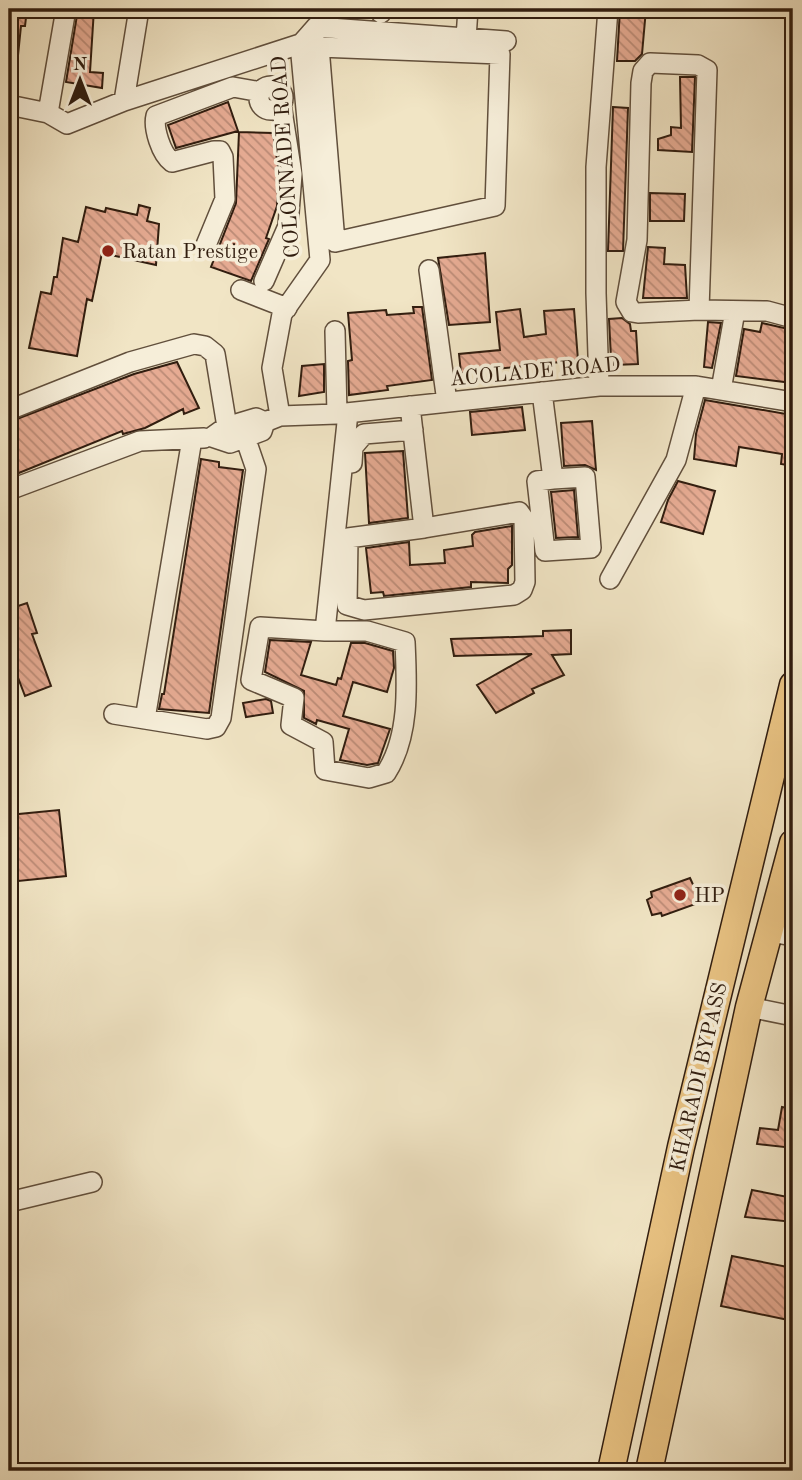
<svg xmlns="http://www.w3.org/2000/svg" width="802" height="1480" font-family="'Old Standard TT',serif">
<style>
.building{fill:url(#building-back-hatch);stroke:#311d0f;stroke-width:2}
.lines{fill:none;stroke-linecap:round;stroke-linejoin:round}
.minor-casing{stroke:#614f3c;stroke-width:22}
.highway-casing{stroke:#311d0f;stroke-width:29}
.minor{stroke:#f6eed9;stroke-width:19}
.highway{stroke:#e8c282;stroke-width:26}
.poi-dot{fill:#8f2418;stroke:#f6eed9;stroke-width:2.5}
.labels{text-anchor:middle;stroke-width:7;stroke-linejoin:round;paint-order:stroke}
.street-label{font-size:21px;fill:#311d0f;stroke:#f6eed9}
.poi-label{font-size:21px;fill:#311d0f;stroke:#f6eed9;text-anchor:start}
</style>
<defs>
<pattern id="building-back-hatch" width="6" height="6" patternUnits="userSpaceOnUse" patternTransform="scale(1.75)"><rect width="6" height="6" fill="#e6ab93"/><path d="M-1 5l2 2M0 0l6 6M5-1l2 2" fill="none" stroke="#bb8b76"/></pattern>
</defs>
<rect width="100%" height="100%" fill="#f1e5c5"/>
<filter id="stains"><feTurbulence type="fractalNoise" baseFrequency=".00286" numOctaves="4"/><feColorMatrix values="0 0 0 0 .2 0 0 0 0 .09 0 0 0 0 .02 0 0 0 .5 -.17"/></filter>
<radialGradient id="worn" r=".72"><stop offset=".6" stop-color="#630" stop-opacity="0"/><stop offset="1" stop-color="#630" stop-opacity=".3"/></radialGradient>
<path class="building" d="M9,9H27L25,26H21L17,65H9Z
M78,9H94L90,72L103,73L102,88L66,82Z
M321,9H364V18L321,15Z
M620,9H646L642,54L635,61H617Z
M680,77H695L692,152L658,150V139L671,135V127L681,128Z
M228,102L238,131L176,148L168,125Z
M613,107L628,108L623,251H608Z
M239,132L273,133L279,173L277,206L266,238L269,239L251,281L211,267L236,203Z
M650,193L685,194L684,221H650Z
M139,205L150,208L147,221L159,224L156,265L102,253L92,301L87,299L77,356L29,348L41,292L51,294L54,277H57L63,238L78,242L86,207L105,212L106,208L137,215Z
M648,247L665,248L664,264L685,265L687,298H643Z
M485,253L490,322L449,325L438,258Z
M413,307H422L432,380L387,386L388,390L349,395L348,361L352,360L348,313L386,310L387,315L414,313Z
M520,309L524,337L546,334L544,311L574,309L578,360L461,373L459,354L500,350L496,312Z
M622,318L630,324L631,331H636L638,364L614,365V358H611L609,319Z
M708,322L721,323L712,368L704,367Z
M762,323L793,330V383L736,376L744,329L760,332Z
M177,362L199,408L184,414L183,409L145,428L123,434L122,431L9,477V457L18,449L9,422L134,374Z
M324,364V392L299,396L302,366Z
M705,400L792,415L793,466L781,464L782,454L739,447L736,466L694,459L696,434Z
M522,407L525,430L472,435L470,412Z
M592,421L596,470L585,465L564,466L561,423Z
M403,451L408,518L369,523L365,453Z
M201,459L219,462V467L243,470L209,713L159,709L162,694H164Z
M678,481L715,491L703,534L661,522L668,500Z
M574,490L578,537L556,538L551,492Z
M512,526V565L508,569V583L471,582V587L384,596L383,592L371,593L366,548L409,542L410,565L445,563L444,550L473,546L472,535L475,532Z
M27,603L37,633L32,634L51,686L25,696L9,654V609Z
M571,630V654L552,655L564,675L532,689L534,693L496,713L477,685L532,654L454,656L451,639L543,636V631Z
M270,640L311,642L301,675L336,685L338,678L341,679L351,643H365L393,651L394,668L387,692L353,682L343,716L390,729L378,763L367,765L340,760L349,729L317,720L316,724L304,718V691L265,672Z
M266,699L271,701L273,713L246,717L243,703Z
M59,810L66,876L9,882V815Z
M690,878L701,902L662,916L661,913L652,915L647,900L652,897L651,892Z
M782,1107L793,1109V1148L757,1144L760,1128L778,1130Z
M752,1190L793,1198V1222L745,1217Z
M732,1256L793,1268V1321L721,1306Z"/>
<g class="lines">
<defs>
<path id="minor" d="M381,13V9
M309,35L319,47L335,242L495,206L500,54L319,47
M466,38L468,9
M301,44L316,27L506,41
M259 98a12 12 0 1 1 24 0a12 12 0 1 1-24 0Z
M124,101L139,9
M9,105L48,113L67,124L124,101L300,44
M48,113L66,9
M206,245L225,199L223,157L220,151H214L172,162C161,154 153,128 156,116L233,87L261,92
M429,270L447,402
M264,281L288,226L292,174L281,104
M241,290L287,308
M699,310L707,70L698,65L650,63L643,71L641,83L637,240L626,302L632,312L638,313L699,310L767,311L793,318
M335,331L337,414
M599,386L596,293V167L608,9
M721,390L735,311
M542,392L553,479L537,481L545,551L591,548L585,477L553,479
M410,406L424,528L348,538L347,605L364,610L514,595L522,590L525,582L524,519L519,512L424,528
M9,410L130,362L194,344L205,346L215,354L229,439
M280,416L272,368L282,314L320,260L300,44
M265,422L256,418L226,427L212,437L230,443L262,431L265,422L280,416L337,414L599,386H696L793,402
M352,463L353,447L364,434L413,430
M9,490L140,441L204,438
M610,579L676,460L696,386
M325,631L260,627L251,680L294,698L291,725L323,742L325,770L369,778L386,773C410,736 407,685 405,642L367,631H325L348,413
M114,714L207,729L216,727L221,718L256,469L245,437
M145,719L192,439
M770,932L793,936
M749,1007L793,1016
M9,1202L92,1182"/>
<path id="highway" d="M611,1471L681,1147L793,685
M649,1471L749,1007L793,843"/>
</defs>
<use href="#minor" class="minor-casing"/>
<use href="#highway" class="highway-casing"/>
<use href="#minor" class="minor"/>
<use href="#highway" class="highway"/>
</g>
<g class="poi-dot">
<circle cx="108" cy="251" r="7"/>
<circle cx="680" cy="895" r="7"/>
</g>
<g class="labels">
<g class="street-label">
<text transform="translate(285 157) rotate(-94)" y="7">COLONNADE ROAD</text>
<text transform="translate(535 371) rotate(-5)" y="7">ACOLADE ROAD</text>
<text transform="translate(698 1077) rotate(-77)" y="7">KHARADI BYPASS</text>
</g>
<g class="poi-label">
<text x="122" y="258">Ratan Prestige</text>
<text x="694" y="902">HP</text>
</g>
</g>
<rect width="802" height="1480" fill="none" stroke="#f1e5c5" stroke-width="35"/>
<rect x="10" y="10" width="781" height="1459" fill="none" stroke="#311d0f" stroke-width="3.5"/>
<rect x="18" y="18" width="767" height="1445" fill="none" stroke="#311d0f" stroke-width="2"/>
<g transform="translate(80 80)" stroke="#f6eed9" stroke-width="5" paint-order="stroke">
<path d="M0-5L12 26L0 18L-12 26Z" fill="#311d0f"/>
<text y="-10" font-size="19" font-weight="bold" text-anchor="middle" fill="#311d0f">N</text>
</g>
<rect width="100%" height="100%" filter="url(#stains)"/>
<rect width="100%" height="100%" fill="url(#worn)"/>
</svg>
